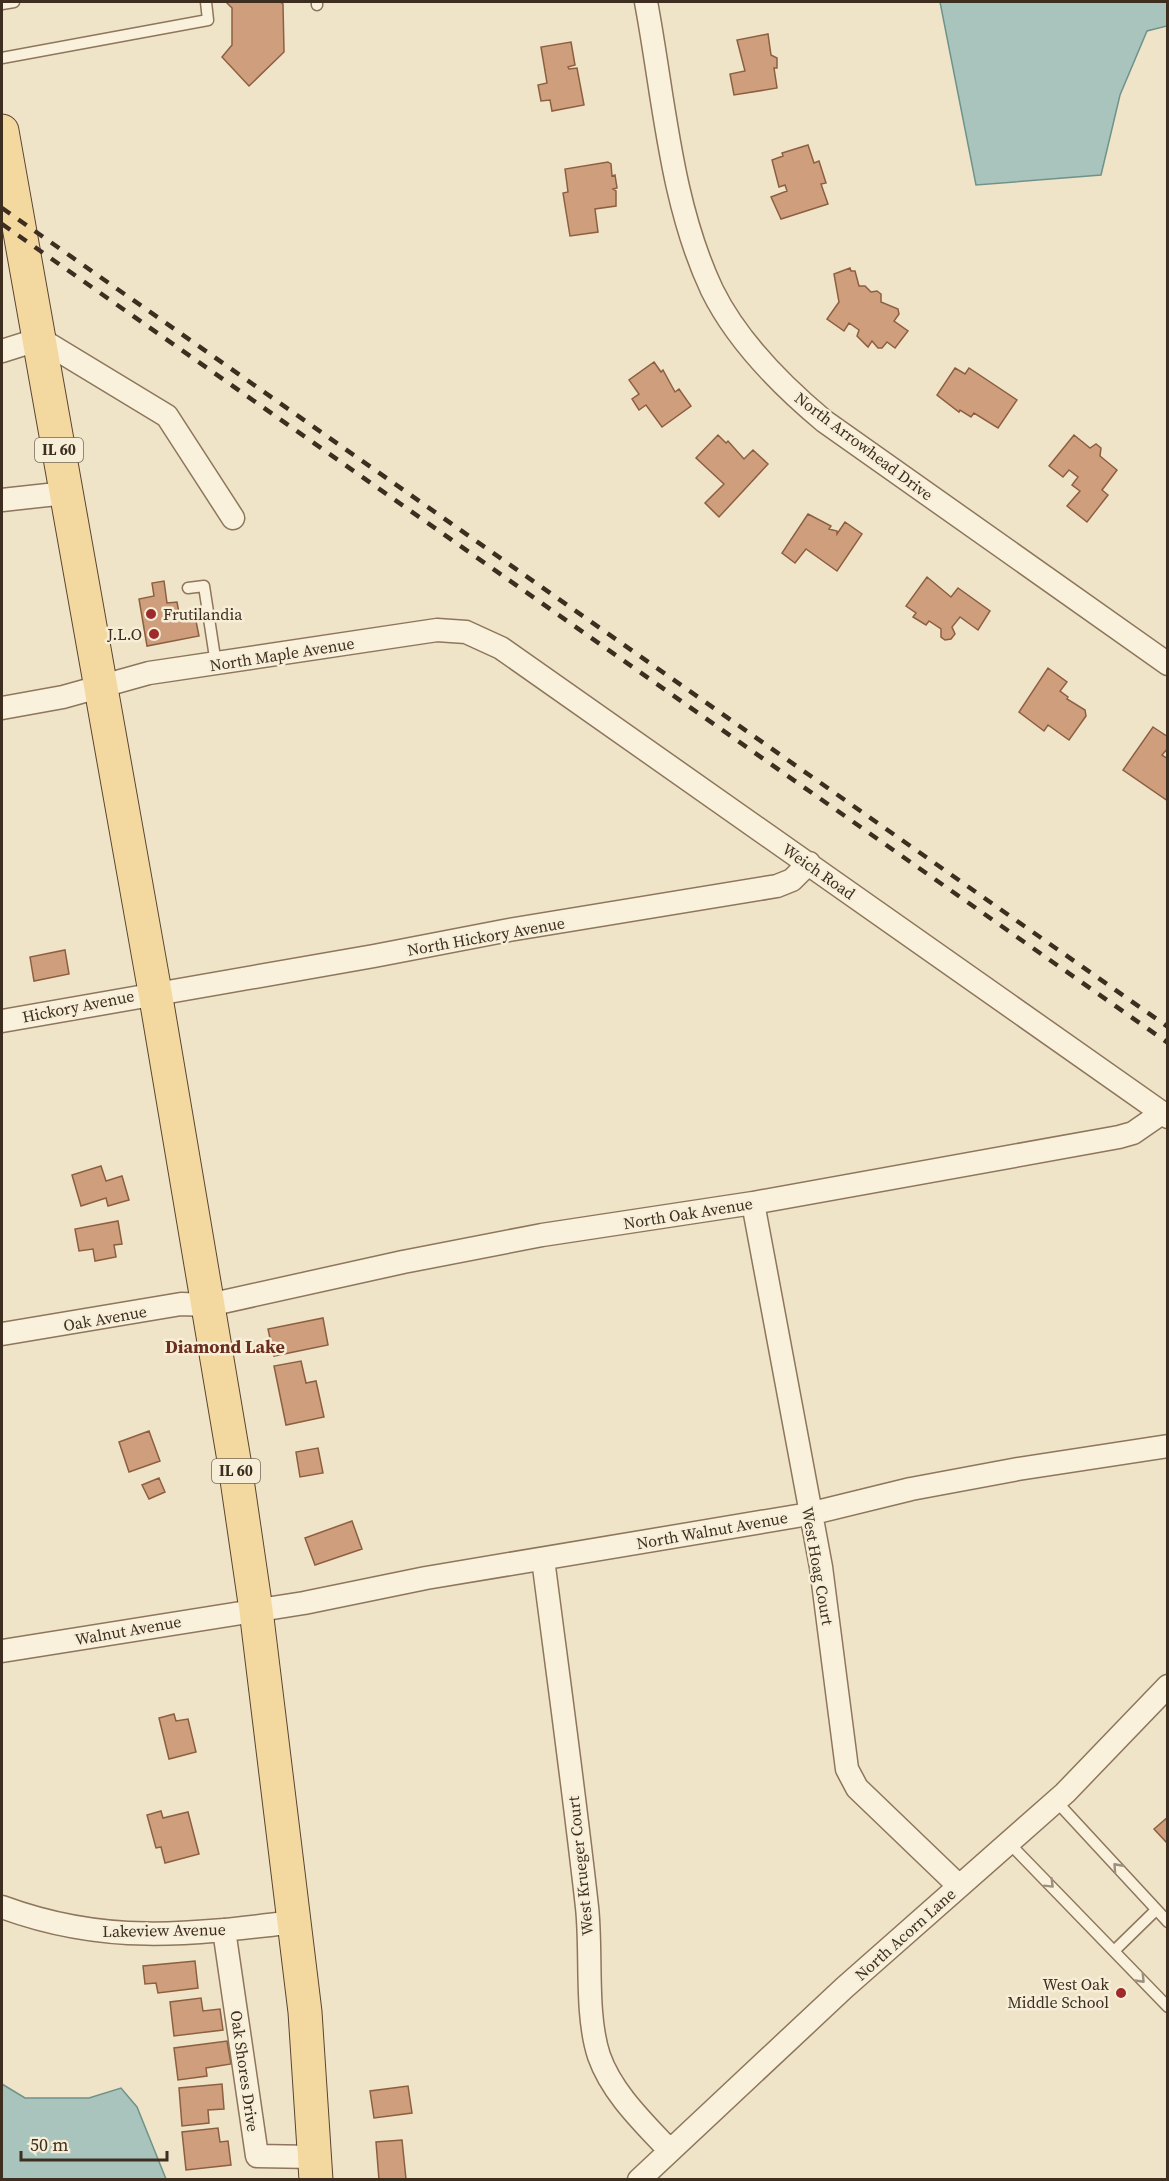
<svg xmlns="http://www.w3.org/2000/svg" width="1169" height="2181" font-family="'Source Serif 4',serif">
<style>
.water{fill:#a9c4bc;stroke:#6f938a;stroke-width:1.5}
.building{fill:#cf9f7d;stroke:#8d5f41;stroke-width:1.5}
.lines{fill:none;stroke-linecap:round;stroke-linejoin:round}
.lane-casing{stroke:#8d765c;stroke-width:13}
.street-casing{stroke:#8d765c;stroke-width:25}
.primary-casing{stroke:#5b4430;stroke-width:35}
.lane{stroke:#faf1dc;stroke-width:10}
.street{stroke:#faf1dc;stroke-width:22}
.primary{stroke:#f3d9a0;stroke-width:33}
.rail{stroke:#3d2e20;stroke-width:4.5;stroke-dasharray:10 10;stroke-linecap:butt}
.oneway{stroke:#9c907e}
.poi-dot{fill:#9e2a2b;stroke:#f7eed8;stroke-width:2}
.labels{text-anchor:middle;stroke-width:5;stroke-linejoin:round;paint-order:stroke}
.shield{fill:#f7eed8;stroke:#756857;stroke-width:1.5}
.shield-label{font-size:15px;font-weight:bold;fill:#3d2e20}
.street-label{font-size:16px;fill:#3d2e20;stroke:#f7eed8}
.poi-label{font-size:16px;fill:#3d2e20;stroke:#f7eed8;text-anchor:end}
.neighbourhood-label{font-size:18px;font-weight:bold;fill:#6b2e1e;stroke:#f7eed8}
</style>
<rect width="100%" height="100%" fill="#f0e4c8"/>
<path class="water" d="M940,2H1167V26L1147,31L1120,95L1101,175L976,185Z
M2,2084L25,2098H89L121,2088L137,2107L166,2179H2Z"/>
<path class="building" d="M226,2H280L283,4L284,52L249,86L222,57L232,45V8Z
M768,34L771,55L777,58V68H774L777,88L734,95L730,74L745,71L737,40Z
M571,42L575,65L568,67L569,69L577,68L584,105L552,111L550,100L541,101L538,85L547,83L541,47Z
M808,145L814,163L819,161L826,183L821,184L828,204L781,219L771,197L787,191L785,185L779,187L772,160L783,156L782,153Z
M608,162L611,164L612,176L615,175L617,188L613,189L616,191V206L595,209L598,232L570,236L563,193L568,192L565,169Z
M850,268L851,271H855L859,286H865L871,292L877,291L881,294V302L898,309L899,314L894,321L908,331L895,348L887,342L882,348H878L872,341L868,347L857,336L859,330L849,323L844,331L827,319L839,302L834,274Z
M654,362L661,372L663,370L675,392L679,389L691,406L662,427L646,405L639,410L632,399L639,394L629,380Z
M955,368L965,374L969,368L1017,400L998,428L974,413L971,417L960,410L959,412L937,395Z
M718,435L726,443L728,441L744,459L753,450L768,464L719,517L705,503L724,484L696,458Z
M1074,435L1090,448L1096,444L1101,448L1100,456L1117,470L1102,490L1108,495L1087,522L1067,506L1080,491L1072,485L1078,477L1069,470L1063,477L1049,466Z
M808,514L831,526L829,529L837,531V534L845,522L862,534L837,571L806,549L795,563L782,553Z
M927,577L951,597L958,588L990,611L978,630L960,617L952,627L955,634L951,639L945,640L941,637V629L929,621L926,625L913,617L916,613L906,606Z
M164,581L167,603L177,602L179,613L175,614L177,619L195,616L199,636L147,646L139,599L154,596L152,583Z
M1048,668L1067,682L1060,691L1068,697L1067,699L1085,710L1086,716L1069,740L1048,725L1044,731L1019,712Z
M1153,727L1168,737V748L1162,755L1168,759V801L1123,770Z
M65,950L69,974L34,981L30,957Z
M101,1166L106,1181L122,1176L129,1200L108,1206L106,1198L81,1206L72,1175Z
M118,1221L122,1244L114,1245L116,1257L95,1261L93,1249L79,1251L75,1229Z
M323,1318L328,1345L274,1356L268,1329Z
M301,1361L306,1383L316,1381L324,1417L286,1425L274,1366Z
M149,1431L160,1461L129,1472L119,1442Z
M318,1448L323,1473L300,1477L296,1452Z
M159,1478L165,1492L149,1499L142,1485Z
M352,1521L362,1549L315,1565L305,1538Z
M174,1714L176,1721L188,1719L196,1752L169,1759L159,1718Z
M161,1811L163,1818L188,1812L199,1854L165,1863L161,1847L156,1848L147,1815Z
M1168,1817V1844L1154,1829Z
M195,1961L198,1988L158,1993L156,1983L145,1984L143,1966Z
M201,1998L203,2011L220,2009L223,2030L174,2036L170,2002Z
M227,2041L231,2064L206,2068L207,2076L178,2080L174,2048Z
M222,2084L224,2109L208,2110L209,2123L182,2126L179,2088Z
M408,2086L412,2113L374,2118L370,2091Z
M218,2128L220,2142L228,2141L231,2165L186,2170L182,2132Z
M402,2140L406,2179L379,2180L376,2142Z"/>
<g class="lines">
<defs>
<path id="lane" d="M317,2V5
M2,4L14,2
M2,58L208,20L206,2
M188,588L204,586L216,664
M1056,1801L1168,1922
M1009,1843L1168,2007
M1114,1951L1156,1910"/>
<path id="street" d="M646,2C664,97 670,201 712,290C737,341 781,385 824,421L1168,664
M2,351L40,339L167,416L233,518
M2,500L66,493
M2,708L63,697L149,673L437,630L466,632L501,648L1168,1117
M2,1021L374,956L509,930L777,886L792,880L809,863
M753,1203L821,1567L847,1769L857,1788L959,1886
M2,1334L181,1304L209,1305L403,1262L542,1235L753,1203L1119,1137L1133,1133L1162,1113
M543,1559C558,1675 574,1791 587,1907C592,1952 585,2014 599,2056C612,2093 643,2122 669,2150
M2,1651L304,1603L426,1578L809,1514L911,1489L1018,1469L1168,1446
M2,1907C105,1945 187,1935 294,1922
M224,1930L257,2156L314,2157
M639,2180L844,1988L1065,1793L1168,1686"/>
<path id="primary" d="M2,131L155,992L235,1466L256,1610L305,2012L316,2180"/>
</defs>
<use href="#lane" class="lane-casing"/>
<use href="#street" class="street-casing"/>
<use href="#primary" class="primary-casing"/>
<use href="#lane" class="lane"/>
<use href="#street" class="street"/>
<use href="#primary" class="primary"/>
<path class="rail" d="M2,208L1168,1027
M2,224L1168,1043"/>
</g>
<defs><path id="oneway-chevron" d="M-2-3.5L2.5 0L-2 3.5" fill="none" stroke-width="1.6" stroke-linecap="round" stroke-linejoin="round" transform="scale(1.5)"/></defs>
<g class="oneway">
<use href="#oneway-chevron" transform="translate(1117 1867) rotate(-132)"/>
<use href="#oneway-chevron" transform="translate(1050 1884) rotate(45)"/>
<use href="#oneway-chevron" transform="translate(1141 1979) rotate(46)"/>
</g>
<g class="poi-dot">
<circle cx="151" cy="614" r="6"/>
<circle cx="154" cy="634" r="6"/>
<circle cx="1121" cy="1993" r="6"/>
</g>
<g class="labels">
<g class="shield">
<rect x="35" y="438" width="48" height="24" rx="4.5"/>
<rect x="212" y="1459" width="48" height="24" rx="4.5"/>
</g>
<g class="shield-label">
<text x="59" y="455">IL 60</text>
<text x="236" y="1476">IL 60</text>
</g>
<g class="street-label">
<text transform="translate(864 446) rotate(37)" y="6">North Arrowhead Drive</text>
<text transform="translate(282 654) rotate(-9)" y="6">North Maple Avenue</text>
<text transform="translate(819 871) rotate(35)" y="6">Weich Road</text>
<text transform="translate(486 936) rotate(-10)" y="6">North Hickory Avenue</text>
<text transform="translate(78 1006) rotate(-11)" y="6">Hickory Avenue</text>
<text transform="translate(688 1213) rotate(-9)" y="6">North Oak Avenue</text>
<text transform="translate(105 1318) rotate(-10)" y="6">Oak Avenue</text>
<text transform="translate(712 1530) rotate(-10)" y="6">North Walnut Avenue</text>
<text transform="translate(818 1566) rotate(80)" y="6">West Hoag Court</text>
<text transform="translate(128 1630) rotate(-10)" y="6">Walnut Avenue</text>
<text transform="translate(580 1866) rotate(-96)" y="6">West Krueger Court</text>
<text transform="translate(164 1930) rotate(-1)" y="6">Lakeview Avenue</text>
<text transform="translate(905 1934) rotate(-42)" y="6">North Acorn Lane</text>
<text transform="translate(245 2071) rotate(82)" y="6">Oak Shores Drive</text>
</g>
<g class="poi-label">
<text x="163" y="620" text-anchor="start">Frutilandia</text>
<text x="142" y="640">J.L.O</text>
<text x="1109" y="1990">West Oak<tspan x="1109" dy="18">Middle School</tspan></text>
</g>
<g class="neighbourhood-label">
<text x="225" y="1353">Diamond Lake</text>
</g>
</g>
<rect width="1169" height="2181" fill="none" stroke="#3d2e20" stroke-width="6"/>
<path d="M21 2151v9h146v-9" fill="none" stroke="#3d2e20" stroke-width="3"/>
<text x="30" y="2151" font-size="18" fill="#3d2e20" stroke="#f7eed8" stroke-width="4.5" paint-order="stroke">50 m</text>
</svg>
